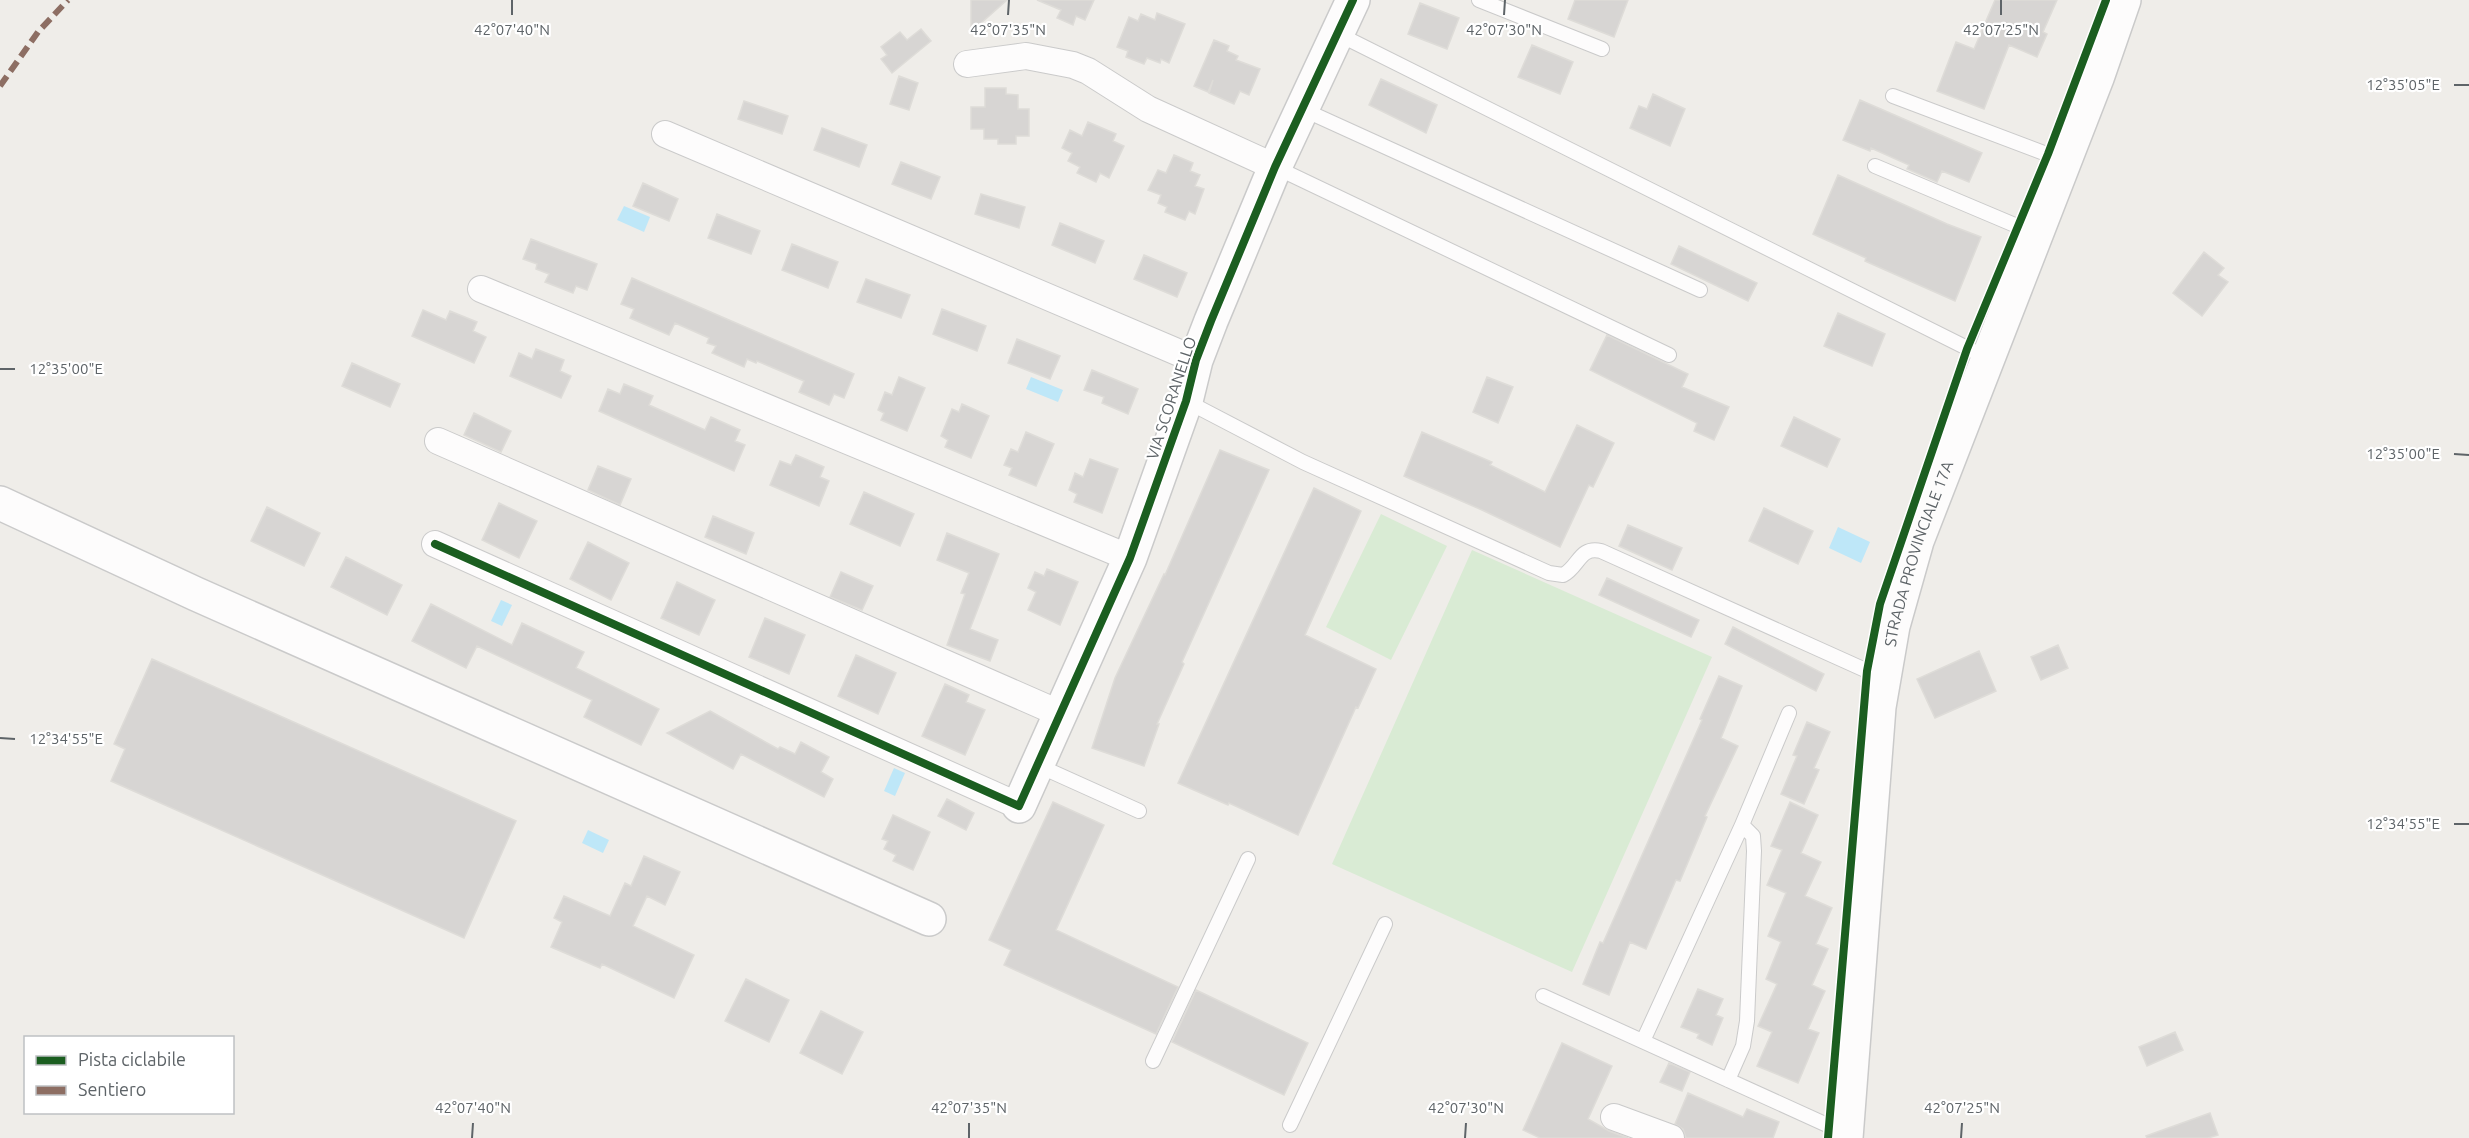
<svg xmlns="http://www.w3.org/2000/svg" width="2469" height="1138" font-family="Ubuntu,sans-serif">
<style>
.green{fill:#d9ebd4}
.water{fill:#bee7f8}
.building{fill:#d7d5d3;stroke:#dedcd8;stroke-width:1.5}
.lines{fill:none;stroke-linecap:round;stroke-linejoin:round}
.service-casing{stroke:#cacaca;stroke-width:16}
.minor-casing{stroke:#cacaca;stroke-width:28}
.tertiary-casing{stroke:#cacaca;stroke-width:36}
.secondary-casing{stroke:#cacaca;stroke-width:36}
.service{stroke:#fdfcfc;stroke-width:14}
.minor{stroke:#fdfcfc;stroke-width:26}
.tertiary{stroke:#fdfcfc;stroke-width:33}
.secondary{stroke:#fdfcfc;stroke-width:33}
.quiet{stroke:#8d6e63;stroke-width:6;stroke-dasharray:12 6;stroke-linecap:butt}
.cycleway-casing{stroke:#fff;stroke-width:11}
.cycleway{stroke:#1b5e20;stroke-width:8}
.ticks{fill:none;stroke:#5e6468;stroke-width:2}
.labels{text-anchor:middle;stroke-width:4.5;stroke-linejoin:round;paint-order:stroke}
.street-label{font-size:16px;fill:#5e6468;stroke:#fff}
.ticks-label{font-size:15px;text-anchor:middle;fill:#5e6468;stroke:#fff;stroke-width:4.5;stroke-linejoin:round;paint-order:stroke}
</style>
<rect width="100%" height="100%" fill="#efede9"/>
<path class="green" d="M1381,514L1447,546L1391,660L1326,627Z
M1472,550L1712,657L1572,972L1332,864Z"/>
<path class="water" d="M624,206L650,217L644,232L617,220Z
M1031,377L1063,390L1058,402L1026,389Z
M1838,527L1870,542L1861,563L1829,548Z
M501,600L512,605L502,626L491,621Z
M894,768L905,773L895,796L884,791Z
M588,830L609,840L603,853L582,843Z"/>
<path class="building" d="M971,0H1007L971,32Z
M1037,0H1094L1085,20L1076,16L1073,25L1057,18L1061,10Z
M1575,0H1628L1614,37L1568,19Z
M1995,0H2057L2043,32L2047,34L2037,57L2009,45L1984,109L1937,91L1956,42L1974,49Z
M1420,3L1459,18L1447,49L1408,34Z
M1157,13L1185,24L1169,63L1161,59L1160,63L1147,58L1144,64L1126,57L1128,51L1117,47L1129,17L1138,21L1141,14L1155,20Z
M921,29L931,41L892,73L881,59L887,55L881,47L900,32L907,40Z
M1214,40L1229,46L1227,51L1238,56L1236,60L1260,69L1249,95L1240,91L1234,104L1209,93L1213,80L1208,92L1194,86Z
M1532,45L1573,62L1560,94L1518,77Z
M899,76L918,83L909,110L890,104Z
M1381,79L1437,105L1426,133L1369,105Z
M985,88H1006V94L1018,95V109H1029V136H1016V144H998V139H984V129H971V107H985Z
M1653,94L1685,109L1670,146L1630,128L1639,106L1647,109Z
M1860,100L1982,153L1969,182L1942,171L1937,182L1907,169L1909,165L1871,148L1870,151L1843,140Z
M744,101L788,116L782,134L738,119Z
M1088,122L1116,134L1113,141L1124,146L1109,178L1100,173L1096,182L1077,173L1080,167L1068,161L1072,153L1062,148L1070,130L1082,136Z
M822,128L867,145L859,167L814,150Z
M1174,155L1193,163L1190,171L1200,175L1195,186L1204,189L1195,214L1189,211L1185,220L1165,212L1167,207L1158,203L1161,195L1148,190L1158,170L1166,173Z
M901,162L940,177L931,199L892,184Z
M1838,175L1947,224L1981,237L1955,301L1865,261L1866,258L1813,234Z
M643,183L678,199L669,221L633,206Z
M981,194L1025,207L1019,228L975,214Z
M717,214L760,231L751,254L708,238Z
M1060,223L1104,241L1095,263L1052,245Z
M531,239L597,264L587,290L576,286L573,293L545,282L549,274L536,269L537,264L523,259Z
M792,244L838,262L828,288L782,270Z
M1679,246L1757,283L1748,301L1671,264Z
M2204,252L2224,268L2218,275L2228,282L2202,316L2173,293Z
M1144,255L1187,273L1177,297L1134,279Z
M632,278L854,374L844,398L834,394L829,405L799,392L804,381L757,361L756,363L747,359L744,367L712,353L716,346L707,343L709,338L675,323L669,335L630,318L634,309L621,304Z
M866,279L910,295L901,318L857,302Z
M942,309L986,326L977,351L933,334Z
M423,310L446,320L450,311L477,322L473,331L486,337L474,363L412,336Z
M1838,313L1885,334L1872,366L1824,346Z
M1607,335L1688,374L1682,387L1729,407L1714,440L1694,431L1697,423L1590,370Z
M1017,339L1060,356L1050,379L1008,363Z
M536,349L564,360L560,371L571,376L561,398L510,376L519,353L532,359Z
M352,363L400,384L390,407L342,386Z
M1092,370L1138,389L1128,414L1102,403L1104,397L1084,390Z
M899,377L925,388L907,431L881,420L884,413L878,410L885,392L892,395Z
M1487,377L1513,387L1498,423L1473,412Z
M624,384L653,396L649,405L705,430L711,417L740,430L735,441L745,445L734,471L599,411L608,389L620,394Z
M962,404L989,416L971,458L945,447L948,440L941,436L952,409L959,412Z
M474,413L511,431L501,452L464,435Z
M1794,417L1840,439L1827,467L1781,446Z
M1577,425L1614,443L1593,487L1589,485L1560,547L1482,510L1404,476L1422,432L1492,462L1490,465L1545,492Z
M1026,432L1054,444L1036,486L1009,475L1012,468L1004,465L1011,449L1018,452Z
M1220,450L1269,470L1182,662L1184,664L1157,724H1159L1144,766L1092,748L1115,678L1164,574L1165,575Z
M796,455L824,467L820,477L829,481L819,506L770,485L780,461L791,465Z
M1090,459L1118,469L1102,513L1074,502L1077,494L1069,490L1075,473L1083,477Z
M598,466L631,479L620,505L588,490Z
M1314,488L1361,511L1305,635L1376,669L1358,708L1356,707L1298,835L1229,803L1228,805L1178,783Z
M864,492L914,514L900,546L850,524Z
M499,503L537,521L519,558L482,540Z
M267,507L320,533L304,566L251,541Z
M1764,508L1813,531L1798,564L1749,541Z
M713,516L754,533L746,554L705,537Z
M1628,525L1682,548L1672,570L1619,546Z
M947,533L999,554L970,629L998,640L990,661L947,645L965,594L961,593L969,573L937,560Z
M588,542L629,563L611,600L570,579Z
M346,557L402,585L387,615L331,587Z
M1047,569L1078,582L1060,625L1028,610L1036,592L1028,588L1035,572L1044,576Z
M841,572L873,586L862,610L830,597Z
M1607,578L1699,620L1691,637L1599,595Z
M677,582L715,600L699,635L661,618Z
M431,604L512,645L522,623L584,652L576,668L659,709L641,745L584,717L592,700L477,646L466,668L412,641Z
M765,618L805,635L789,674L749,657Z
M1733,627L1824,674L1816,691L1725,644Z
M2058,645L2068,668L2041,680L2031,657Z
M1979,651L1996,691L1935,718L1917,679Z
M856,655L896,673L878,714L838,696Z
M152,659L516,821L464,938L111,781L125,749L114,744Z
M1719,676L1742,686L1721,738L1738,746L1705,816L1707,817L1680,881L1676,880L1646,949L1630,942L1609,995L1583,984L1600,942L1603,943L1702,720L1700,719Z
M945,684L969,695L966,702L985,710L965,755L922,736Z
M710,711L778,749L780,747L795,754L801,742L829,757L821,772L833,779L824,797L741,754L733,769L667,733Z
M1807,722L1830,732L1814,768L1819,770L1804,804L1781,794L1797,756L1793,755Z
M947,799L974,813L966,830L938,816Z
M1053,802L1104,825L1056,930L1178,987L1156,1034L1004,965L1011,950L989,940Z
M1790,802L1818,815L1801,853L1821,862L1805,896L1832,908L1816,944L1828,949L1812,985L1825,991L1808,1029L1819,1033L1798,1083L1757,1066L1772,1032L1758,1026L1777,984L1766,979L1781,942L1768,936L1786,893L1767,885L1782,850L1771,846Z
M893,815L930,832L913,870L893,861L896,855L884,849L888,841L882,839Z
M644,856L680,872L665,905L647,896L633,926L694,955L674,998L602,964L600,968L551,947L562,922L554,918L564,896L610,916L625,883L631,886Z
M746,979L789,1000L769,1042L725,1021Z
M1698,989L1723,999L1716,1015L1723,1018L1712,1045L1697,1038L1699,1034L1681,1027Z
M1196,990L1308,1043L1284,1095L1172,1042Z
M821,1011L863,1032L842,1074L800,1053Z
M2175,1032L2183,1050L2147,1066L2139,1047Z
M1562,1043L1612,1066L1588,1119L1609,1131L1628,1138H1540L1523,1130Z
M1669,1063L1690,1072L1682,1091L1660,1082Z
M1688,1093L1743,1117L1747,1109L1779,1122L1773,1138H1686L1683,1129L1675,1124Z
M2210,1113L2218,1135L2208,1138H2147L2146,1136Z"/>
<g class="lines">
<defs>
<path id="service" d="M1479,0L1602,49
M1338,34L1987,358
M1893,96L2065,161
M1302,109L1700,290
M1875,166L2036,234
M1275,167L1669,355
M1186,401L1303,462L1549,573L1563,575C1579,567 1579,546 1601,551L1883,678
M1037,765L1139,811
M1742,825L1789,713
M1543,996L1847,1134
M1643,1041L1742,825L1753,836L1754,851L1747,1021L1743,1046L1728,1080
M1153,1061L1248,859
M1290,1125L1385,924"/>
<path id="minor" d="M967,64L1026,56L1073,65L1088,71L1148,109L1275,167
M665,134L1196,360
M481,289L1130,558
M438,441L1061,714
M435,544L1019,806
M1614,1117L1671,1138"/>
<path id="tertiary" d="M0,503L196,594L929,919
M1019,806L1130,558L1186,401L1196,360L1211,321L1275,167L1353,0"/>
<g id="secondary">
<path id="s1" d="M1846,1138L1879,707L1893,626L1917,541L2097,78L2124,0"/>
</g>
</defs>
<use href="#service" class="service-casing"/>
<use href="#minor" class="minor-casing"/>
<use href="#tertiary" class="tertiary-casing"/>
<use href="#secondary" class="secondary-casing"/>
<use href="#service" class="service"/>
<use href="#minor" class="minor"/>
<use href="#tertiary" class="tertiary"/>
<use href="#secondary" class="secondary"/>
<path class="quiet" d="M0,86L38,32L68,0"/>
<defs>
<path id="cycleway" d="M435,544L1019,806L1130,558L1186,401L1196,360L1211,321L1275,167L1353,0
M1828,1138L1867,671L1880,604L1967,349L2048,154L2106,0"/>
</defs>
<use href="#cycleway" class="cycleway-casing"/>
<use href="#cycleway" class="cycleway"/>
</g>
<path class="ticks" d="M512,15V0M1008,15L1009,0M1504,15L1505,0M2001,15V0M2454,85H2469M0,369H15M2454,454L2469,455M0,738L15,739M2454,824H2469M472,1138L473,1123M969,1138V1123M1465,1138L1466,1123M1961,1138L1962,1123"/>
<g class="labels">
<g class="street-label">
<text transform="translate(1171 398) rotate(-72)" y="6">VIA SCORANELLO</text>
<text dy="6" stroke="none"><textPath href="#s1" startOffset="591">STRADA PROVINCIALE 17A</textPath></text>
</g>
</g>
<g class="ticks-label">
<text x="512" y="35">42°07'40"N</text>
<text x="1008" y="35">42°07'35"N</text>
<text x="1504" y="35">42°07'30"N</text>
<text x="2001" y="35">42°07'25"N</text>
<text x="2403" y="90">12°35'05"E</text>
<text x="66" y="374">12°35'00"E</text>
<text x="2403" y="459">12°35'00"E</text>
<text x="66" y="744">12°34'55"E</text>
<text x="2403" y="829">12°34'55"E</text>
<text x="473" y="1113">42°07'40"N</text>
<text x="969" y="1113">42°07'35"N</text>
<text x="1466" y="1113">42°07'30"N</text>
<text x="1962" y="1113">42°07'25"N</text>
</g>
<rect x="24" y="1036" width="210" height="78" fill="#ffffff" stroke="#bfc1c3" stroke-width="1.5"/>
<rect x="36" y="1056" width="30" height="9" fill="#1b5e20" stroke="#bfc1c3" stroke-width="1.5"/>
<text x="78" y="1066" font-size="18" fill="#5e6468">Pista ciclabile</text>
<rect x="36" y="1086" width="30" height="9" fill="#8d6e63" stroke="#bfc1c3" stroke-width="1.5"/>
<text x="78" y="1096" font-size="18" fill="#5e6468">Sentiero</text>
</svg>
